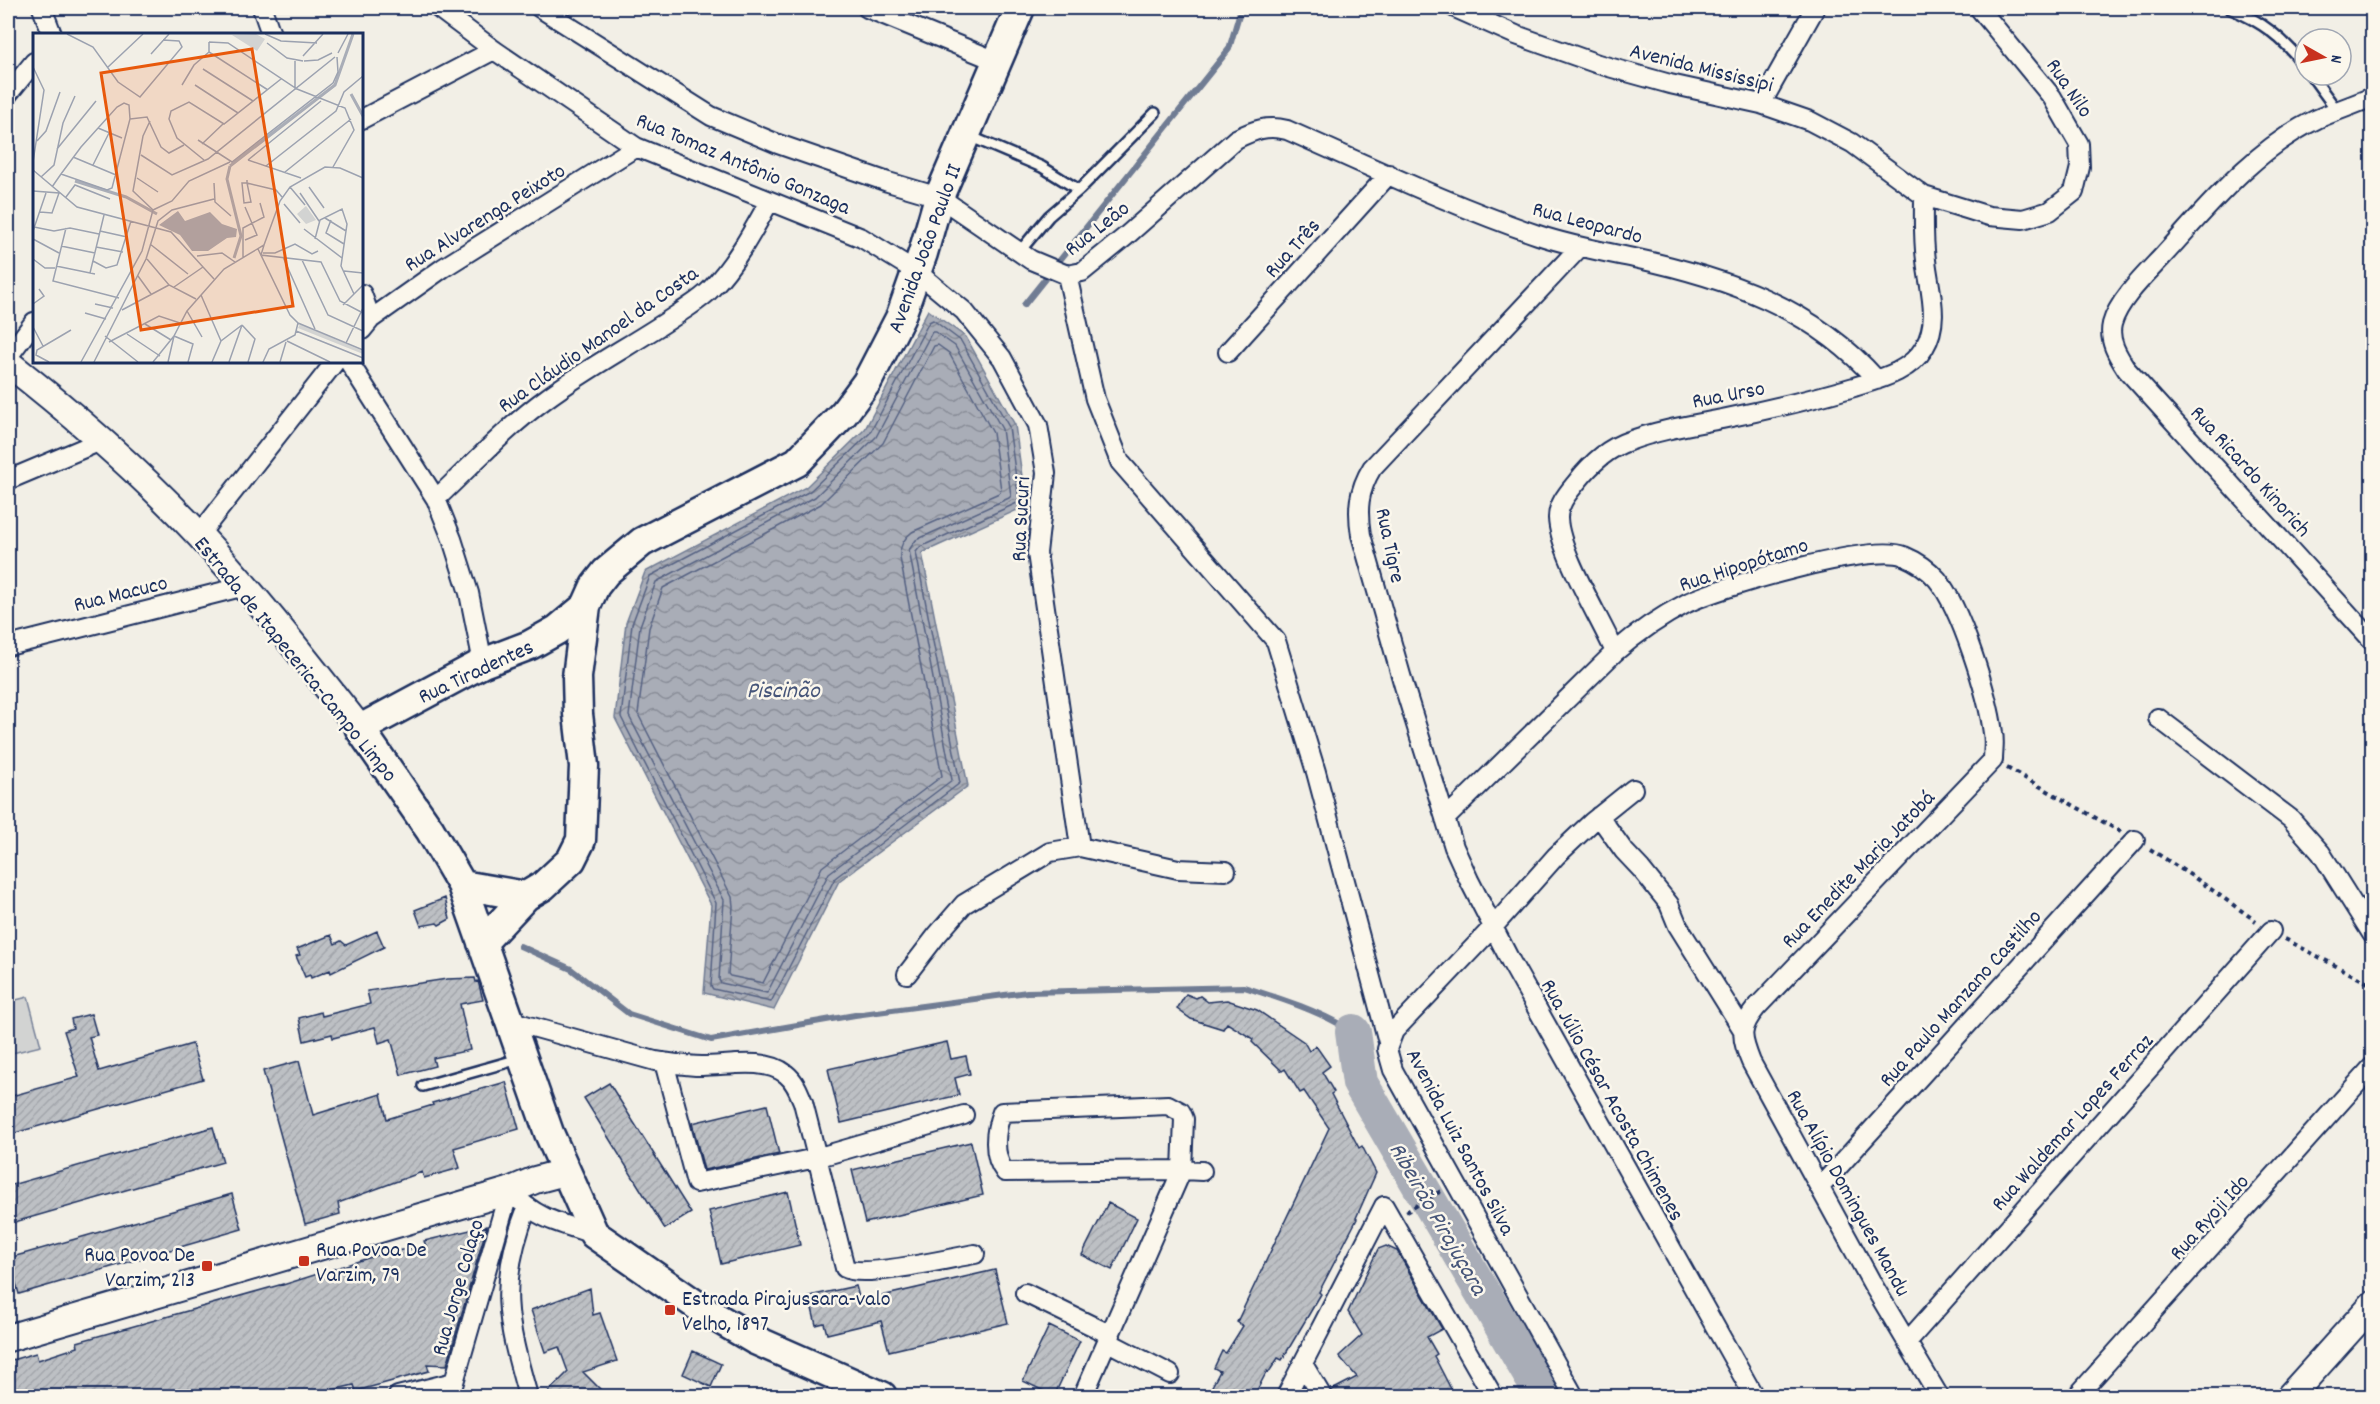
<svg xmlns="http://www.w3.org/2000/svg" width="2380" height="1404" font-family="Dekko,sans-serif">
<style>
.green{fill:#d2d3d2;stroke:#768198;stroke-width:1.5}
.water{fill:url(#water-waves);stroke:#707b93;stroke-width:1.5}
.lines{fill:none;stroke-linecap:round;stroke-linejoin:round}
.shore{stroke:#546182;stroke-width:1.5}
.stream{stroke:#707b93;stroke-width:6}
.river{stroke:#a9adb7;stroke-width:36}
.building{fill:url(#building-hatch);stroke:#1b2f5e;stroke-width:1.5}
.lane-casing{stroke:#1b2f5e;stroke-width:14}
.street-casing{stroke:#1b2f5e;stroke-width:22}
.secondary-casing{stroke:#1b2f5e;stroke-width:30}
.primary-casing{stroke:#1b2f5e;stroke-width:33}
.path{stroke:#1b2f5e;stroke-width:4;stroke-dasharray:4.5 4.5;stroke-linecap:butt}
.lane{stroke:#fbf7ec;stroke-width:9}
.street{stroke:#fbf7ec;stroke-width:18}
.secondary{stroke:#fbf7ec;stroke-width:26}
.primary{stroke:#fbf7ec;stroke-width:28}
.poi-dot{fill:#c8321e;stroke:#fbf7ec;stroke-width:2}
.labels{text-anchor:middle;stroke-width:5;stroke-linejoin:round;paint-order:stroke}
.street-label{font-size:22px;fill:#1b2f5e;stroke:#fbf7ec}
.poi-label{font-size:22px;fill:#1b2f5e;stroke:#fbf7ec;text-anchor:start}
.water-label{font-size:24px;font-style:italic;fill:#465579;stroke:#fbf7ec}
.inset-river{fill:none;stroke:#a9adb7;stroke-width:3}
.inset-road{fill:none;stroke:#9ca2b0;stroke-width:1.5}
.view{fill:#e8590c;fill-opacity:0.15;stroke:#e8590c;stroke-width:3}
.inset-edge{fill:none;stroke:#1b2f5e;stroke-width:3}
</style>
<defs>
<pattern id="water-waves" width="16" height="10" patternUnits="userSpaceOnUse" patternTransform="scale(1.5)"><rect width="16" height="10" fill="#a9adb7"/><path d="M0 5q4-4 8 0t8 0" fill="none" stroke="#898d98"/></pattern>
<pattern id="building-hatch" width="6" height="6" patternUnits="userSpaceOnUse" patternTransform="scale(1.5)"><rect width="6" height="6" fill="#bdc0c4"/><path d="M-1 1l2-2M0 6l6-6M5 7l2-2" fill="none" stroke="#a2a5ab"/></pattern>
</defs>
<rect width="100%" height="100%" fill="#f2efe6"/>
<filter id="ink" filterUnits="userSpaceOnUse"><feTurbulence type="fractalNoise" baseFrequency=".0167" numOctaves="2"/><feDisplacementMap in="SourceGraphic" scale="12" xChannelSelector="R" yChannelSelector="G"/><feConvolveMatrix kernelMatrix="1 2 1 2 8 2 1 2 1" color-interpolation-filters="sRGB"/></filter>
<g filter="url(#ink)">
<path class="green" d="M28,997L41,1046L8,1054V1002Z"/>
<path class="water" d="M928,310L966,337L1015,425L1026,506L922,553L968,786L839,881L774,1010L704,993L711,905L615,718L626,623L645,572L806,487L865,429Z"/>
<g class="lines">
<path class="shore" d="M933,320L961,341L1009,427L1019,500L1017,503L920,547L916,552L960,783L835,878L771,1002L713,989L711,986L716,903L621,717L632,624L650,576L810,491L870,433L929,322Z
M932,332H935L955,346L1002,429L1011,496L1009,498L916,540L909,550L952,780L829,873L767,993L721,983L719,980L724,900L629,716L640,626L656,582L815,497L876,437Z
M938,345L949,353L993,433L1001,490L999,493L912,532C903,539 899,547 900,558L942,776L822,867L763,983L730,976L728,974L733,906L732,897L638,714L649,628L663,588L821,504L883,443L934,346Z"/>
<path class="stream" d="M1024,305L1229,49L1241,8
M520,946L571,969L629,1014L711,1040L855,1015L1027,992L1244,987C1282,999 1320,1011 1353,1032"/>
<path class="river" d="M1353,1032L1360,1083L1543,1396"/>
</g>
<path class="building" d="M445,898L450,919L439,925L437,923L421,926L415,910Z
M377,931L384,947L331,973L330,970L311,978L310,975L305,977L296,956L300,955L297,949L331,935L335,944L341,941L346,945Z
M475,978L476,982L478,981L483,1000L460,1004L470,1050L433,1058L435,1066L401,1075L391,1039L379,1043L375,1027L333,1038L332,1034L304,1041L299,1018L321,1012L322,1016L370,1004L367,991L447,979Z
M1186,994L1196,998L1200,996L1208,1002L1227,1000L1257,1010L1304,1042L1309,1051L1316,1046L1330,1066L1322,1072L1334,1092L1331,1094L1359,1148L1362,1146L1376,1173L1356,1218L1357,1219L1319,1292L1321,1294L1282,1360L1278,1358L1269,1372L1267,1371L1254,1396H1207L1220,1371L1214,1368L1222,1351L1226,1353L1243,1326L1237,1322L1329,1128L1304,1091L1300,1093L1285,1069L1282,1071L1252,1042L1253,1039L1227,1023L1223,1029L1191,1019L1177,1009Z
M91,1014L97,1035L89,1037L99,1071L192,1044L203,1079L8,1135V1097L79,1077L64,1031L73,1028L71,1019Z
M947,1042L951,1059L966,1056L970,1074L955,1078L959,1095L841,1123L828,1069Z
M299,1061L313,1115L381,1094L387,1119L433,1105L432,1103L506,1082L519,1129L454,1148L460,1168L424,1178L422,1172L338,1203L340,1214L305,1224L263,1071Z
M609,1083L691,1213L665,1229L584,1098Z
M767,1105L779,1154L704,1170L692,1123Z
M213,1127L223,1162L8,1224V1186Z
M971,1142L983,1195L865,1223L852,1170Z
M788,1192L800,1245L721,1264L709,1211Z
M232,1194L242,1229L19,1294L9,1258Z
M1108,1203L1137,1218L1112,1270L1082,1255Z
M487,1226L447,1365L427,1364L429,1371L356,1391L354,1385L307,1396H8V1361L36,1353L38,1360L78,1347L77,1342L283,1284V1285L384,1253L426,1246L424,1241Z
M1386,1246L1397,1251L1442,1329L1427,1337L1437,1354L1434,1356L1452,1391L1442,1396H1333L1332,1390L1357,1377L1339,1356L1362,1335L1348,1312L1378,1249Z
M995,1270L1008,1323L889,1351L881,1321L827,1334L824,1323L816,1325L809,1296L856,1286L860,1301Z
M590,1288L593,1315L600,1313L617,1361L583,1372L607,1396H544L568,1372L559,1347L545,1352L531,1310Z
M1049,1326L1080,1341L1054,1396L1023,1381Z
M693,1351L721,1364L711,1387L683,1374Z"/>
<g class="lines">
<defs>
<path id="lane" d="M2229,8C2261,21 2284,38 2305,67
M2311,75L2338,112
M969,136L1042,167L1079,190L1049,216L1020,251
M1079,190L1155,113
M423,1086L519,1059"/>
<path id="street" d="M42,8L52,34
M262,8L271,34
M438,8L494,50L636,147L862,238L917,272L964,311L1002,358L1038,425L1046,473L1037,553L1080,847
M540,8L711,116L778,144L888,182L939,197L1031,260L1067,275L1082,272L1125,237L1236,139C1254,130 1267,125 1287,130C1369,166 1453,206 1538,235C1571,246 1600,251 1634,258C1727,278 1812,307 1877,380
M867,8L999,62
M1455,8L1516,35L1598,64L1670,84L1761,104L1810,121L1852,143L1924,196L1989,216L2023,219L2050,211L2074,192L2080,167L2079,144L2052,97L1979,8
M8,94L34,62
M2372,97C2354,105 2335,111 2317,119C2254,149 2207,208 2161,258C2145,275 2118,301 2112,324C2108,341 2118,356 2127,370L2372,640
M1761,104L1815,8
M362,119L494,50
M1579,248L1372,468C1358,491 1357,510 1361,535L1404,686L1454,847L1469,880L1511,962L1754,1396
M1067,275L1095,399L1120,462L1276,641L1316,772L1388,1042
M362,294L371,319
M362,330L371,319L443,268L636,147
M1228,352L1389,174
M8,357L34,322
M349,362L436,499L452,539L469,593L483,663
M8,480L103,440
M436,499C472,465 507,427 547,398C589,367 635,343 678,314C689,306 702,299 711,289C735,264 752,233 769,202
M199,535L335,362
M8,646L245,586
M1615,652C1600,618 1559,552 1558,518C1558,504 1568,493 1576,483C1589,466 1608,448 1629,441C1658,430 1691,425 1722,419C1767,410 1810,400 1854,387C1879,379 1910,372 1924,348C1941,320 1929,289 1926,260C1923,238 1924,217 1924,196
M2158,718L2291,819L2321,853L2372,934
M1599,816L1624,851L1641,869L1669,904L1678,926L1743,1030
M1445,819L1615,652C1638,632 1660,617 1687,603C1720,587 1873,542 1904,556C1916,561 1928,569 1937,579C1961,608 1988,695 1993,733C1995,742 1993,752 1993,760L1756,1008C1739,1029 1741,1037 1751,1062L1873,1285L1939,1396
M907,974L937,935L964,904L1050,852L1080,847L1178,869L1226,871
M511,1021L655,1061C671,1063 686,1066 702,1066C728,1066 764,1057 786,1074C795,1081 799,1092 803,1102L845,1268C864,1279 950,1258 975,1254
M664,1062L696,1183L816,1158L964,1115
M1820,1187L2135,840
M1384,1206L1493,1396
M527,1208C497,1284 507,1321 528,1396
M1025,1293L1111,1335
M1108,1342L1170,1374
M1907,1342L2271,931
M1303,1364L1322,1396
M398,1396L454,1382
M450,1396L509,1191C537,1219 558,1223 594,1234
M1083,1396L1182,1170L1184,1119L1181,1112L1168,1105L1002,1112C995,1130 992,1156 1005,1172L1182,1170L1202,1171
M1286,1396L1384,1206
M1574,1396L1393,1070L1387,1049L1394,1031L1493,927L1556,856L1592,822L1633,789
M2077,1396L2372,1067"/>
<path id="secondary" d="M8,363C76,416 141,473 200,536C257,597 308,663 360,729
M8,1338L509,1191L535,1180L565,1172
M2290,1396L2372,1305"/>
<path id="primary" d="M586,606L557,630L530,645L483,663L360,729L430,830L462,885L549,1133L594,1234L702,1309L755,1340L882,1396
M462,885L526,896
M482,943L526,896L543,886L571,860L581,840L584,766L578,714L577,677L586,606L595,586L606,572L642,542L797,462L844,413L867,382L900,318L923,253L939,197L1020,8"/>
</defs>
<use href="#lane" class="lane-casing"/>
<use href="#street" class="street-casing"/>
<use href="#secondary" class="secondary-casing"/>
<use href="#primary" class="primary-casing"/>
<path class="path" d="M2007,768L2121,832
M2150,849L2198,880L2256,921
M2285,939L2372,985
M1406,1212L1441,1191"/>
<use href="#lane" class="lane"/>
<use href="#street" class="street"/>
<use href="#secondary" class="secondary"/>
<use href="#primary" class="primary"/>
</g>
</g>
<g class="poi-dot">
<rect x="298" y="1255" width="12" height="12" rx="3"/>
<rect x="201" y="1260" width="12" height="12" rx="3"/>
<rect x="664" y="1304" width="12" height="12" rx="3"/>
</g>
<g class="labels">
<g class="street-label">
<text transform="translate(1702 66) rotate(14)" y="8">Avenida Mississipi</text>
<text transform="translate(2071 87) rotate(56)" y="8">Rua Nilo</text>
<text transform="translate(744 162) rotate(23)" y="8">Rua Tomaz Antônio Gonzaga</text>
<text transform="translate(484 216) rotate(-32)" y="8">Rua Alvarenga Peixoto</text>
<text transform="translate(1588 221) rotate(15)" y="8">Rua Leopardo</text>
<text transform="translate(1096 227) rotate(-38)" y="8">Rua Leão</text>
<text transform="translate(1291 247) rotate(-48)" y="8">Rua Três</text>
<text transform="translate(923 248) rotate(-70)" y="8">Avenida João Paulo II</text>
<text transform="translate(597 338) rotate(-35)" y="8">Rua Cláudio Manoel da Costa</text>
<text transform="translate(1728 393) rotate(-11)" y="8">Rua Urso</text>
<text transform="translate(2252 470) rotate(48)" y="8">Rua Ricardo Kinorich</text>
<text transform="translate(1019 519) rotate(-87)" y="8">Rua Sucuri</text>
<text transform="translate(1392 545) rotate(78)" y="8">Rua Tigre</text>
<text transform="translate(1743 563) rotate(-18)" y="8">Rua Hipopótamo</text>
<text transform="translate(120 592) rotate(-14)" y="8">Rua Macuco</text>
<text transform="translate(297 658) rotate(51)" y="8">Estrada de Itapecerica-Campo Limpo</text>
<text transform="translate(475 670) rotate(-25)" y="8">Rua Tiradentes</text>
<text transform="translate(1857 868) rotate(-46)" y="8">Rua Enedite Maria Jatobá</text>
<text transform="translate(1959 997) rotate(-48)" y="8">Rua Paulo Manzano Castilho</text>
<text transform="translate(1614 1099) rotate(61)" y="8">Rua Júlio César Acosta Chimenes</text>
<text transform="translate(2071 1121) rotate(-48)" y="8">Rua Waldemar Lopes Ferraz</text>
<text transform="translate(1462 1141) rotate(62)" y="8">Avenida Luiz Santos Silva</text>
<text transform="translate(1850 1192) rotate(61)" y="8">Rua Alípio Domingues Mandu</text>
<text transform="translate(2208 1216) rotate(-48)" y="8">Rua Ryoji Ido</text>
<text transform="translate(456 1287) rotate(-74)" y="8">Rua Jorge Colaço</text>
</g>
<g class="poi-label">
<text x="316" y="1256">Rua Povoa De<tspan x="316" dy="25">Varzim, 79</tspan></text>
<text x="195" y="1261" text-anchor="end">Rua Povoa De<tspan x="195" dy="25">Varzim, 213</tspan></text>
<text x="682" y="1305">Estrada Pirajussara-valo<tspan x="682" dy="25">Velho, 1897</tspan></text>
</g>
<g class="water-label">
<text x="783" y="697">Piscinão</text>
<text transform="translate(1439 1218) rotate(60)" y="8">Ribeirão Pirajuçara</text>
</g>
</g>
<g transform="translate(33 33)">
<rect width="330" height="330" fill="#f2efe6"/>
<path d="M223,1L232,6L224,18L199,2ZM273,173L283,187L273,191L264,181ZM267,291L330,318V321L265,295Z" fill="#d2d3d2"/>
<path d="M145,178L152,188L177,179L189,191L204,196L203,204L194,205L175,218H159L147,202L126,192Z" fill="#a9adb7"/>
<path class="inset-river" d="M318,61L330,83M197,133L194,146L208,203L201,225M197,133L302,52L320,1M42,148L93,164L124,181"/>
<path class="inset-road" d="M34,1L60,14L85,49L107,64L149,14L146,8L130,7M232,1L248,8L284,10M176,9L195,10L264,56L312,75L321,97L300,134M234,10L254,25L270,28M176,19L235,57M305,20L315,1M118,21L136,1M270,23L290,1M262,28V56M271,28L285,27L299,20M0,34L11,57L0,129M75,34L110,1M170,36L220,68M149,52L161,32L176,19V9M162,52L205,80M97,86L114,84L128,114L136,120L151,112M65,95L89,105M165,107L199,129L300,50L305,39L304,24M4,108L13,98L27,59M169,111L190,91M24,116L63,68M108,122L139,142L175,126L302,24M40,124L83,142M171,127L144,105L136,86L138,78L156,69L191,91L248,46M215,127L288,68M215,127L268,145M60,132L76,100M233,133L303,78L311,59L330,43M0,137L44,174L138,199L181,246M252,139L318,86M8,144L21,132L30,90L42,63M104,145L125,159M214,147V150L218,169L211,170L209,150H214L243,157L249,164M181,150L182,169L198,183M19,154L28,141L48,114L84,74L91,70L96,72L97,86L79,155L74,157L28,141M257,154L272,172M276,154L291,175M0,158L26,160L19,180L7,179M267,160L286,188M33,164L42,152L77,166M251,171L267,190M120,177L139,168L156,148L197,129M292,185L313,198M298,187L293,200L311,211M1,194L21,198L37,195L66,201M33,195L20,248L86,265M271,196L309,225M0,198L13,160M67,198L94,204M0,206L26,220M282,206L287,187L309,176L314,191L308,233L321,261M212,207L224,202L212,174M117,211L155,241M231,212L228,222L288,229L307,268L330,280M28,213L62,220M63,214L90,219M225,216L257,282L265,290L262,302L236,316L230,329M230,220H242L262,211L279,221L285,218M164,223L189,220L202,229M210,224V195L231,184L227,170M250,224L282,296M0,226L12,235H22M114,226L136,252L163,266M269,227L295,282L330,298M60,228L73,235L84,232L98,188M23,233L62,241M311,238L330,240M57,240L71,182M105,243L118,261M141,254L170,234M168,262L188,308M0,271L11,263L6,256M62,271L80,275M310,272L330,252M89,277L136,252M154,278L169,304M52,280L73,286M265,290L330,317M112,291L138,307M209,292L222,306L215,329M0,294L10,313M263,298L330,325M94,301L127,323M72,303L105,329M254,308L297,329M76,309L126,283L147,290M313,310L330,275M16,329L3,322L4,317L38,297M48,329L109,218L120,177L100,158L110,103L117,88M61,329L113,226L125,188L139,177L181,166M120,329L141,303L160,311L155,329M135,329L141,303L154,278L191,236L231,212L247,168L257,154L292,134L307,135L330,145M179,329L188,308L209,292M196,329L209,292M247,329L253,309"/>
<path class="view" d="M219,16L260,273L108,297L68,40Z"/>
<rect width="330" height="330" class="inset-edge"/>
</g>
<rect width="2380" height="1404" fill="none" stroke="#fbf7ec" stroke-width="30"/>
<rect x="15" y="15" width="2350" height="1374" fill="none" stroke="#1b2f5e" stroke-width="2" filter="url(#ink)"/>
<g transform="translate(2323 57) rotate(99)"><circle r="28" fill="#fbf7ec" stroke="#a1a7b3" stroke-width="1.5"/>
<path d="M0-4.5L10 22L0 15L-10 22Z" fill="#c8321e"/>
<text y="-9" font-size="16" font-weight="bold" text-anchor="middle" fill="#1b2f5e">N</text>
</g>
</svg>
